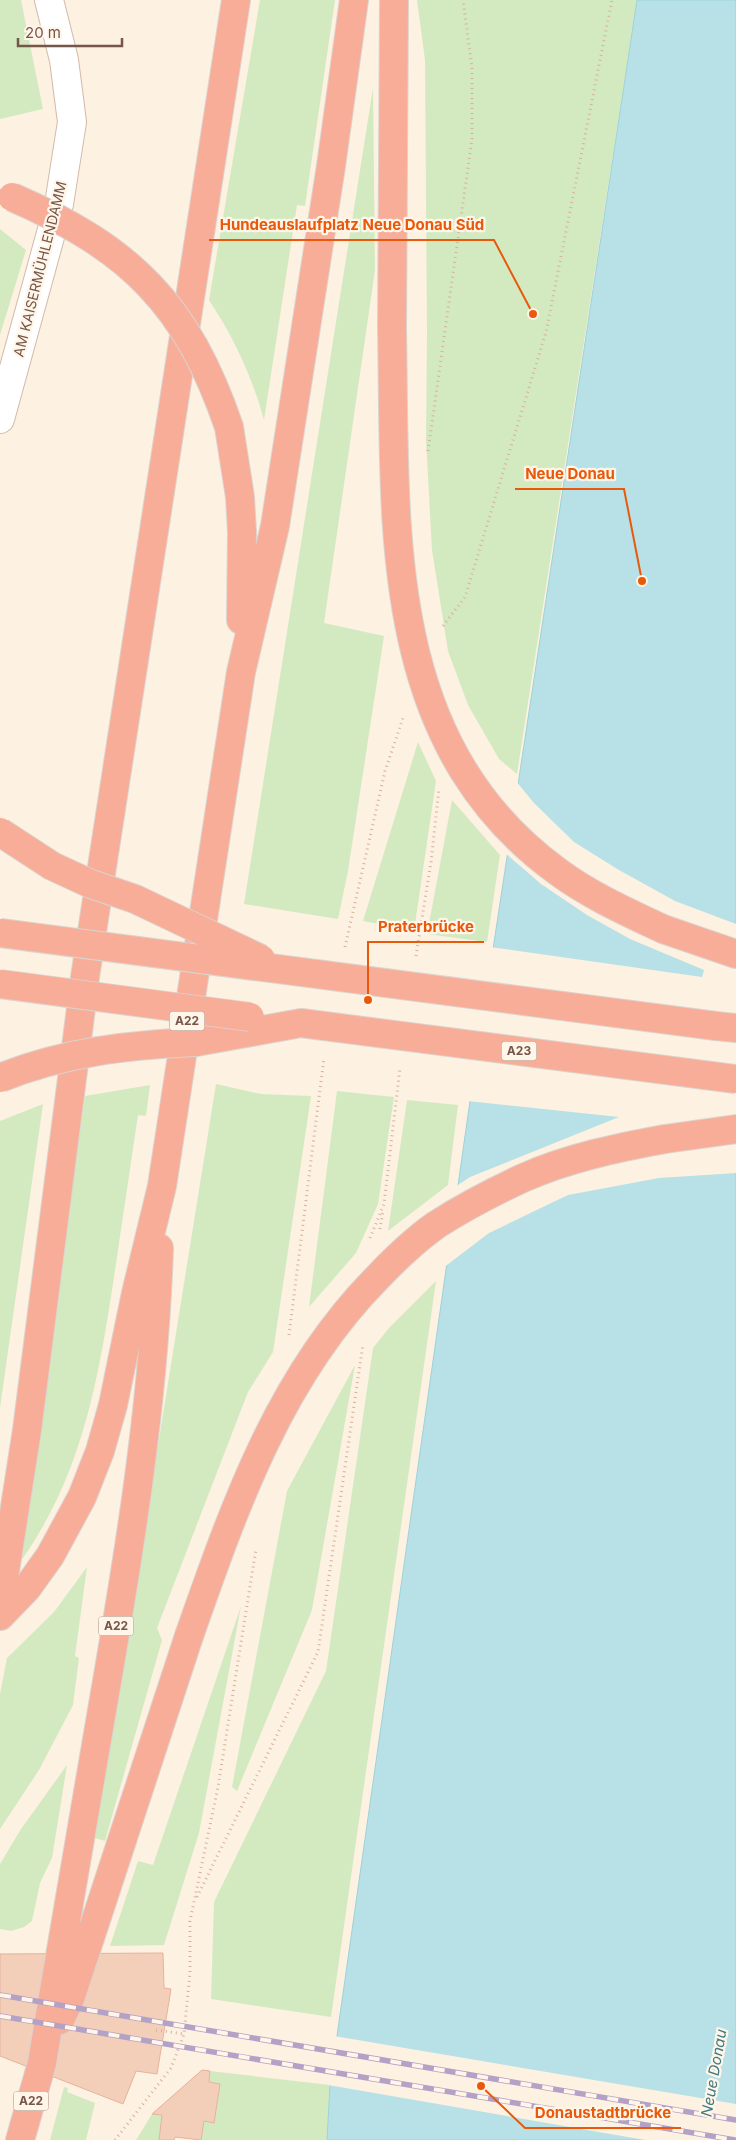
<svg xmlns="http://www.w3.org/2000/svg" width="736" height="2140" font-family="Inter,sans-serif">
<style>
.green{fill:#d3eac1}
.water{fill:#b7e1e6;stroke:#9dd2d8}
.pier{fill:#fdf1e2}
.building{fill:#f3ceb9;stroke:#e5b39a}
.lines{fill:none;stroke-linecap:round;stroke-linejoin:round}
.secondary-casing{stroke:#d3baa9;stroke-width:30}
.highway-casing{stroke:#dbd3cf;stroke-width:30}
.path{stroke:#d7b19d;stroke-width:3;stroke-dasharray:1 4;stroke-linecap:butt}
.secondary{stroke:#fff;stroke-width:28}
.highway{stroke:#f8ad98;stroke-width:28}
.rail-casing{stroke:#b3a1c6;stroke-width:5.5}
.rail{stroke:#fff5e9;stroke-width:4;stroke-dasharray:11;stroke-linecap:butt}
.highway-bridge-casing{stroke:#dbd3cf;stroke-width:30;stroke-linecap:butt}
.highway-bridge{stroke:#f8ad98;stroke-width:28}
.labels{text-anchor:middle;stroke-width:4.5;stroke-linejoin:round;paint-order:stroke}
.shield{fill:#fff5e9;stroke:#9e8678;stroke-width:1}
.shield-label{font-size:12px;font-weight:bold;fill:#755648}
.street-label{font-size:14px;fill:#755648;stroke:#fff5e9}
.water-label{font-size:15px;font-style:italic;fill:#3f7a82;stroke:#fff5e9}
.leader{fill:none;stroke:#e8590c;stroke-width:2}
.callout-dot{fill:#e8590c;stroke:#fff5e9;stroke-width:2}
.callout-label{font-size:15px;text-anchor:middle;font-weight:bold;fill:#e8590c;stroke:#fff5e9;stroke-width:4.5;stroke-linejoin:round;paint-order:stroke}
</style>
<rect width="100%" height="100%" fill="#fdf1e2"/>
<path class="green" d="M0,0H21L43,109L0,119Z
M260,0H335L305,206L297,205L264,420C252,376 234,338 209,300Z
M417,0H637L517,774L499,759L468,705L448,651L432,550L426,440L427,332L425,60Z
M373,88L375,270L324,623L384,636L348,871L338,919L244,904Z
M0,229L26,250L0,335Z
M418,742L436,781L414,931L363,921Z
M452,800L500,855L487,942L427,934Z
M216,1084L261,1094L311,1096L273,1352L248,1392L157,1628L162,1640L105,1841L95,1838Z
M150,1085L146,1116L138,1115C130,1169 122,1223 114,1277C98,1382 82,1477 18,1565L85,1096Z
M337,1091L394,1097L378,1204L356,1253L309,1307Z
M407,1100L458,1105L448,1185L388,1231Z
M43,1104L0,1408V1121Z
M436,1281L331,2017L211,1999L214,1902L326,1671L373,1348L389,1328Z
M355,1365L312,1610L237,1791L232,1787L287,1491Z
M87,1567L75,1656L79,1658L73,1705L39,1770L0,1829V1694L7,1658L54,1612Z
M241,1606L199,1833L164,1945L110,1946L138,1861L153,1865Z
M67,1765L52,1858L40,1883L32,1921L24,1927L11,1931L0,1929V1864L21,1829Z
M210,2071L330,2085L327,2140H201L204,2121L214,2122L220,2084L209,2082Z
M64,2087L68,2088L67,2092L95,2103L86,2140H50Z
M152,2114L162,2115L159,2140H136Z"/>
<path class="water" d="M637,0H736V2140H327L330,2085L470,1101Z"/>
<path class="pier" d="M515,780L534,803L574,842L619,870L675,901L736,924V1173L659,1178L568,1195L489,1233L443,1268L455,1187L470,1177L619,1117L467,1101L490,947L702,977L704,970L630,939L587,915L541,884L505,853Z
M334,2036L736,2104V2140H645L328,2085Z"/>
<path class="building" d="M163,1953L164,1988L171,1989L157,2074L136,2071L123,2104L0,2056V1954Z
M202,2070L210,2071L209,2082L220,2084L214,2123L204,2121L201,2140L175,2137L174,2140H159L162,2115L152,2114Z"/>
<g class="lines">
<defs>
<path id="secondary" d="M0,419L59,204L72,122L64,60L49,0"/>
<path id="highway" d="M392,329L394,0
M229,427L240,497L242,532L241,620
M663,929L736,954
M716,1026L736,1028
M196,1042L301,1023
M665,1139L736,1129
M0,1603L27,1430L85,977L236,0
M0,1616L27,1588L50,1556L82,1497L100,1451L113,1405L136,1293L162,1186L241,672L275,526L331,166L354,0
M60,2020L70,1999L189,1636
M20,2140L42,2063C61,1947 81,1831 101,1716C128,1561 154,1405 159,1248"/>
</defs>
<use href="#secondary" class="secondary-casing"/>
<use href="#highway" class="highway-casing"/>
<path class="path" d="M428,451L472,139V68L463,0
M443,626L465,597L546,332L612,0
M345,947L385,771L403,718
M416,956L431,862L439,789
M380,1229L383,1211
M370,1238L384,1204L400,1068
M289,1335L324,1058
M197,1897L318,1652L363,1344
M156,2030L184,2034
M115,2140L171,2068L184,2034L190,1972V1921L218,1787L256,1549"/>
<use href="#secondary" class="secondary"/>
<use href="#highway" class="highway"/>
<defs>
<path id="rail" d="M0,1995L736,2120
M0,2016L735,2140"/>
</defs>
<use href="#rail" class="rail-casing"/>
<use href="#rail" class="rail"/>
<defs>
<path id="highway-bridge" d="M12,197C130,248 187,304 229,427
M392,329C396,525 379,741 557,871C589,895 627,912 663,929
M0,832L52,866L91,884L135,899L261,959
M0,933L716,1026
M0,984L250,1017
M301,1023L736,1079
M0,1078C64,1052 128,1045 196,1042
M189,1636C234,1508 279,1377 377,1278C395,1259 415,1240 436,1225C464,1207 493,1192 523,1178C568,1158 616,1148 665,1139"/>
</defs>
<use href="#highway-bridge" class="highway-bridge-casing"/>
<use href="#highway-bridge" class="highway-bridge"/>
</g>
<g class="labels">
<g class="shield">
<rect x="169.5" y="1011.5" width="35" height="19" rx="4"/>
<rect x="501.5" y="1041.5" width="35" height="19" rx="4"/>
<rect x="98.5" y="1616.5" width="35" height="19" rx="4"/>
<rect x="13.5" y="2091.5" width="35" height="19" rx="4"/>
</g>
<g class="shield-label">
<text x="187" y="1025">A22</text>
<text x="519" y="1055">A23</text>
<text x="116" y="1630">A22</text>
<text x="31" y="2105">A22</text>
</g>
<g class="street-label">
<text transform="translate(40 269) rotate(-76)" y="5">AM KAISERMÜHLENDAMM</text>
</g>
<g class="water-label">
<text transform="translate(714 2073) rotate(-80)" y="5">Neue Donau</text>
</g>
</g>
<path class="leader" d="M533 314L494 240H209M642 581L624 489H515M368 1000L368 942H484M481 2086L525 2128H681"/>
<g class="callout-dot">
<circle cx="533" cy="314" r="5"/>
<circle cx="642" cy="581" r="5"/>
<circle cx="368" cy="1000" r="5"/>
<circle cx="481" cy="2086" r="5"/>
</g>
<g class="callout-label">
<text x="352" y="230">Hundeauslaufplatz Neue Donau Süd</text>
<text x="570" y="479">Neue Donau</text>
<text x="426" y="932">Praterbrücke</text>
<text x="603" y="2118">Donaustadtbrücke</text>
</g>
<path d="M18 38v8h104v-8" fill="none" stroke="#755648" stroke-width="2.5"/>
<text x="25" y="38" font-size="15" fill="#755648" stroke="#fff5e9" stroke-width="4" paint-order="stroke">20 m</text>
</svg>
